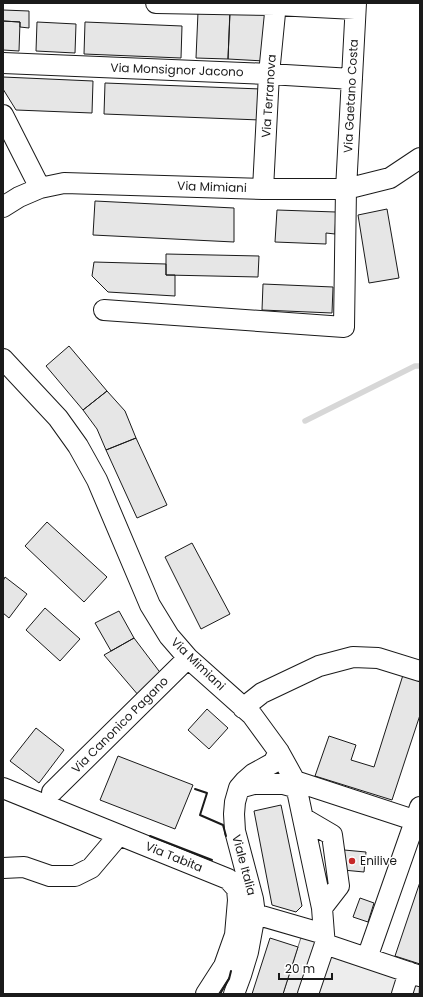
<svg xmlns="http://www.w3.org/2000/svg" width="423" height="997" font-family="Poppins,sans-serif">
<style>
.built{fill:#ededed;stroke:#6a6a6a}
.lines{fill:none;stroke-linecap:round;stroke-linejoin:round}
.stream{stroke:#d7d7d7;stroke-width:5.5}
.building{fill:#e6e6e6;stroke:#1a1a1a}
.minor-casing{stroke:#1a1a1a;stroke-width:22}
.minor{stroke:#fff;stroke-width:20}
.wall{stroke:#1a1a1a;stroke-width:2}
.poi-dot{fill:#c62828;stroke:#fff;stroke-width:1.5}
.labels{text-anchor:middle;stroke-width:3;stroke-linejoin:round;paint-order:stroke}
.street-label{font-size:12px;fill:#1a1a1a;stroke:#fff}
.poi-label{font-size:12px;fill:#1a1a1a;stroke:#fff;text-anchor:start}
</style>
<rect width="100%" height="100%" fill="#fff"/>
<path class="built" d="M304,928L420,976L419,994H283Z"/>
<g class="lines">
<path class="stream" d="M305,421L415,366H420"/>
</g>
<path class="building" d="M230,9L266,10L264,61L228,59Z
M3,10L29,11V28L20,27V22L3,21Z
M198,12L230,13L228,59L196,58Z
M3,21L20,22L19,51L3,50Z
M37,22L76,24L75,53L36,51Z
M85,22L182,26L181,58L84,54Z
M3,77L93,81L92,113L16,110L3,89Z
M105,83L261,89L260,120L104,114Z
M95,201L234,208V242L93,235Z
M387,209L399,278L369,283L358,215Z
M277,210L336,212L335,234L326,233V244L275,242Z
M166,254L259,256L258,277L166,275Z
M94,262L166,264V275H175V296L108,292L92,276Z
M263,284L333,287L332,313L262,310Z
M69,346L107,391L83,410L46,366Z
M107,391L125,411L136,438L106,450L97,429L83,410Z
M136,438L167,505L137,518L106,450Z
M47,522L107,577L84,602L25,546Z
M192,543L230,614L201,629L165,557Z
M5,577L27,594L9,618L3,613V581Z
M45,608L80,639L60,661L26,630Z
M119,611L134,638L111,651L95,623Z
M134,638L162,675L139,696L104,655Z
M403,675L420,681V715L392,800L315,776L329,736L356,745L351,760L374,767Z
M207,709L228,728L209,749L188,730Z
M36,728L64,750L39,783L10,761Z
M118,756L193,785L175,829L100,800Z
M281,805L302,906L296,912L272,905L254,811Z
M344,850L366,852L364,872L343,870Z
M420,882V964L395,956Z
M360,898L374,903L368,922L353,917Z
M270,938L298,947L283,994H252Z"/>
<g class="lines">
<defs>
<path id="minor" d="M156,3L276,5L355,9
M3,63L269,74L352,79
M3,115L40,188
M263,189L269,74L276,3
M3,207L19,197L40,188L64,183L263,189H346L390,178L420,158
M104,310L344,327L346,189L356,3
M3,359L58,418L78,446L97,480L150,605L169,636L188,658L252,715L279,752L295,781L322,908L324,934L325,944L308,994
M243,708L262,693L319,666L353,657L378,658L420,671
M295,781L420,822
M3,788L228,879L237,889L238,900L235,935L224,966L206,994
M239,788L254,784H283L297,788
M52,792L188,658
M303,818L332,835L339,886L322,908
M3,868L24,867L50,876H75L91,868L119,835
M255,914L324,934
M325,944L420,976
M367,958L420,807
M234,994L241,975L248,952L255,914L253,899L235,831L234,814L235,802L239,788L245,781L253,774L273,763L279,752
M402,994L409,972"/>
</defs>
<use href="#minor" class="minor-casing"/>
<use href="#minor" class="minor"/>
<path class="wall" d="M195,789L207,793L200,815L223,825L226,836
M150,836L212,860
M220,994L229,979L231,971"/>
</g>
<circle class="poi-dot" cx="352" cy="861" r="4"/>
<g class="labels">
<g class="street-label">
<text transform="translate(177 70) rotate(2)" y="4">Via Monsignor Jacono</text>
<text transform="translate(269 96) rotate(-86)" y="4">Via Terranova</text>
<text transform="translate(351 96) rotate(-87)" y="4">Via Gaetano Costa</text>
<text transform="translate(212 187) rotate(2)" y="4">Via Mimiani</text>
<text transform="translate(198 664) rotate(44)" y="4">Via Mimiani</text>
<text transform="translate(120 725) rotate(-45)" y="4">Via Canonico Pagano</text>
<text transform="translate(174 857) rotate(22)" y="4">Via Tabita</text>
<text transform="translate(244 865) rotate(75)" y="4">Viale Italia</text>
</g>
<g class="poi-label">
<text x="360" y="865">Enilive</text>
</g>
</g>
<rect width="423" height="997" fill="none" stroke="#1a1a1a" stroke-width="8"/>
<path d="M279 973v6h53v-6" fill="none" stroke="#1a1a1a" stroke-width="2"/>
<text x="285" y="973" font-size="12" fill="#1a1a1a" stroke="#ffffff" stroke-width="3" paint-order="stroke">20 m</text>
</svg>
